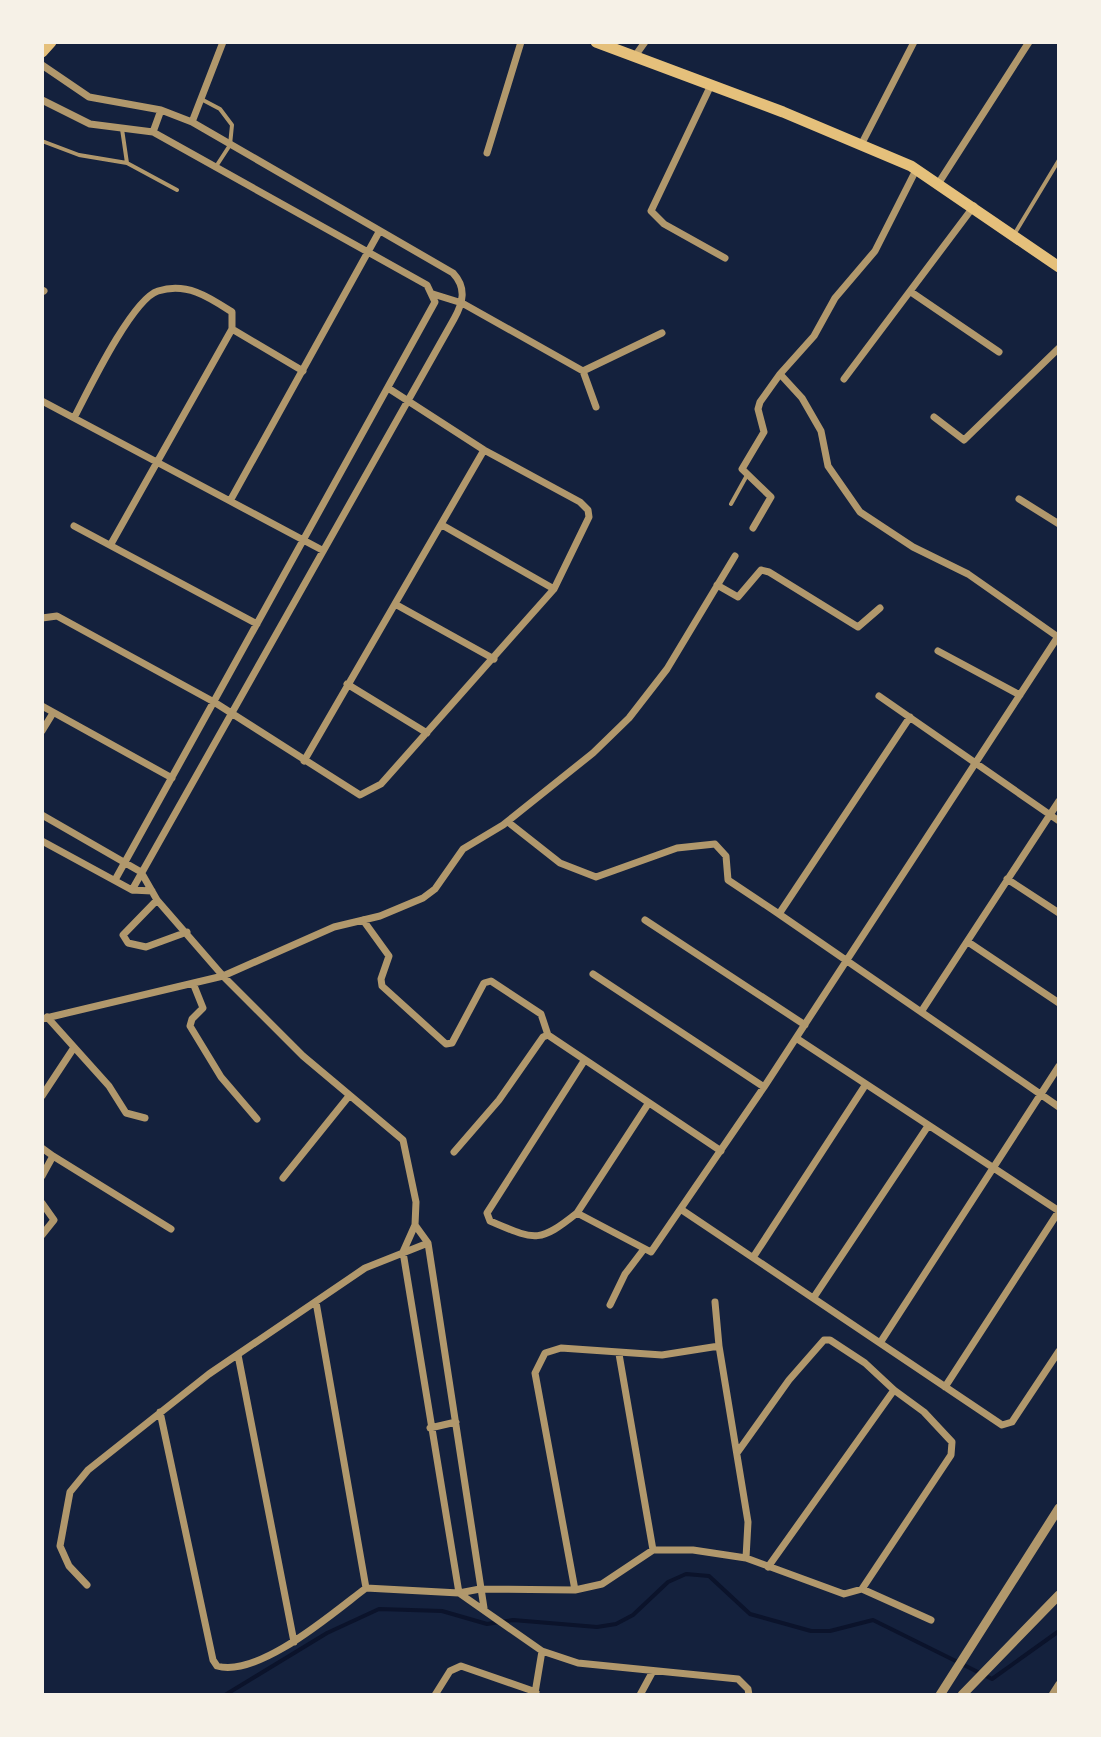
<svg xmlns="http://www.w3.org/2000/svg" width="1101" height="1737" font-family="Lora,serif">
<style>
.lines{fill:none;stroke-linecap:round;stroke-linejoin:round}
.stream{stroke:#0b132b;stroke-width:4}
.service{stroke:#b1986c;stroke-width:4}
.minor{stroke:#b1986c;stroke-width:7}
.tertiary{stroke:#b1986c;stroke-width:9}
.secondary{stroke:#e5c07b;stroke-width:11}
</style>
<rect width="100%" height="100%" fill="#14213d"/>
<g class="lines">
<path class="stream" d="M42,1694L43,1695
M225,1695L327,1633L379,1609L442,1611L487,1624L513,1620L597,1627L616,1624L633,1615L668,1582L686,1574L709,1576L750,1614L811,1631H830L873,1620L992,1679L1059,1631"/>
<path class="service" d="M201,99L220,109L232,125L230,145L217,165
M122,129L127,163
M42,141L79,155L127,163L177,190
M1015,233L1059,160
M731,504L746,477"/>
<path class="minor" d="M635,56L645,42
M42,65L89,97L161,110L192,122L453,273C467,288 463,303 454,319L132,890
M711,85L651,211L664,224L725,258
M42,100L90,124L153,132L427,285L435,302L115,880
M192,122L223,42
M153,132L161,110
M861,145L914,42
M487,153L521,42
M938,184L1029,42
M42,290L44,291
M911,292L999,352
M433,294L462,303L583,371L662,333
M583,371L596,407
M780,374L802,398L821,431L828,466L860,512L913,547L968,574L1058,637
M844,379L974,206
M42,401L230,501
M934,417L964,440L1059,348
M74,418C88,391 132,299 158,291C187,282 209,297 232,312V329L303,371
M1019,499L1059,524
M442,525L554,589
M74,526L257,624
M753,528L771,497L742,469L764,432L758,409L760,402L780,374L814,336L835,298L875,251L916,170
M111,544L232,329
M322,550L230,501L379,232
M717,585L738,597L761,570L769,572L858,627L880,608
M395,604L494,659
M42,618L57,616L214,702L360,795L381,784L554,589L589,517L588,510L580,502L484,450L388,388
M938,651L1020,695
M347,684L427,733
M879,696L1059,821
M42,706L172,778
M910,717L779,914L1059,1107
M42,731L53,713
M304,761L484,450
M42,815L141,872L157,900L223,976L303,1056L403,1140L416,1202L415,1225L403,1252L459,1593L542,1651L578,1663L738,1679L748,1689L749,1695
M508,822L560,863L596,877L677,848L715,844L726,856L728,880L779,914
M42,841L132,890L152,891
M1007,879L1059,913
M157,900L123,935L128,943L146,947L187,932
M363,920L389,956L381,979L382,986L446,1044L452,1043L484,983L491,981L541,1014L548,1035
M645,920L805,1025
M968,942L1059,1003
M593,974L764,1087
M193,983L203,1008L192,1019L190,1026L221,1077L257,1119
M921,1012L1059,801
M47,1017L109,1086L126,1113L145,1118
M42,1019L223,976L334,927L380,916L423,898L435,889L463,849L503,825L593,753L629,718L667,669L735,556
M796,1038L1059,1211
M42,1096L73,1049
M648,1104L577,1213L651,1252L764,1087L1059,635
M42,1148L53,1156L42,1176
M454,1152L499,1100L543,1037L548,1035L721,1151
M53,1156L171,1229
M283,1178L349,1096
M42,1203L54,1220L42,1235
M682,1210L1002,1425L1012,1422L1059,1351
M577,1213C538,1244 535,1240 490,1221L487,1213L584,1061
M415,1225L428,1243L484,1608
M754,1256L866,1084
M814,1297L928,1126
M316,1302L366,1588
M715,1302L719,1346
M610,1305L625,1274L644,1249
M880,1343L1059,1066
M619,1354L653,1550
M238,1355L294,1642
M945,1387L1059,1211
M160,1412L213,1660L217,1666C259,1678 334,1612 366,1588
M430,1428L456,1422
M737,1453L789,1380L824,1340H830L865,1363L894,1390L768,1567
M87,1585L69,1566L60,1546L70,1492L88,1470L209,1374L365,1268L428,1243
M366,1588L459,1593L480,1589L575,1590L602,1584L653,1550H693L746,1558L844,1594L862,1589L931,1620
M862,1589L951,1455L952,1442L924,1412L894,1390
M575,1590L535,1373L545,1353L561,1348L662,1355L719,1346L748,1522L746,1558
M535,1693L542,1651
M435,1695L450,1671L461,1666L536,1692
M640,1695L653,1671
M1052,1695L1059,1684"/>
<path class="tertiary" d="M940,1695L1059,1508
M962,1695L1059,1595"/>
<path class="secondary" d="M596,42L783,112L911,166L1059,267
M42,52L51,42"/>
</g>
<rect width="1101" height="1737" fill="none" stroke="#f6f1e7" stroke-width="88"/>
</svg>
